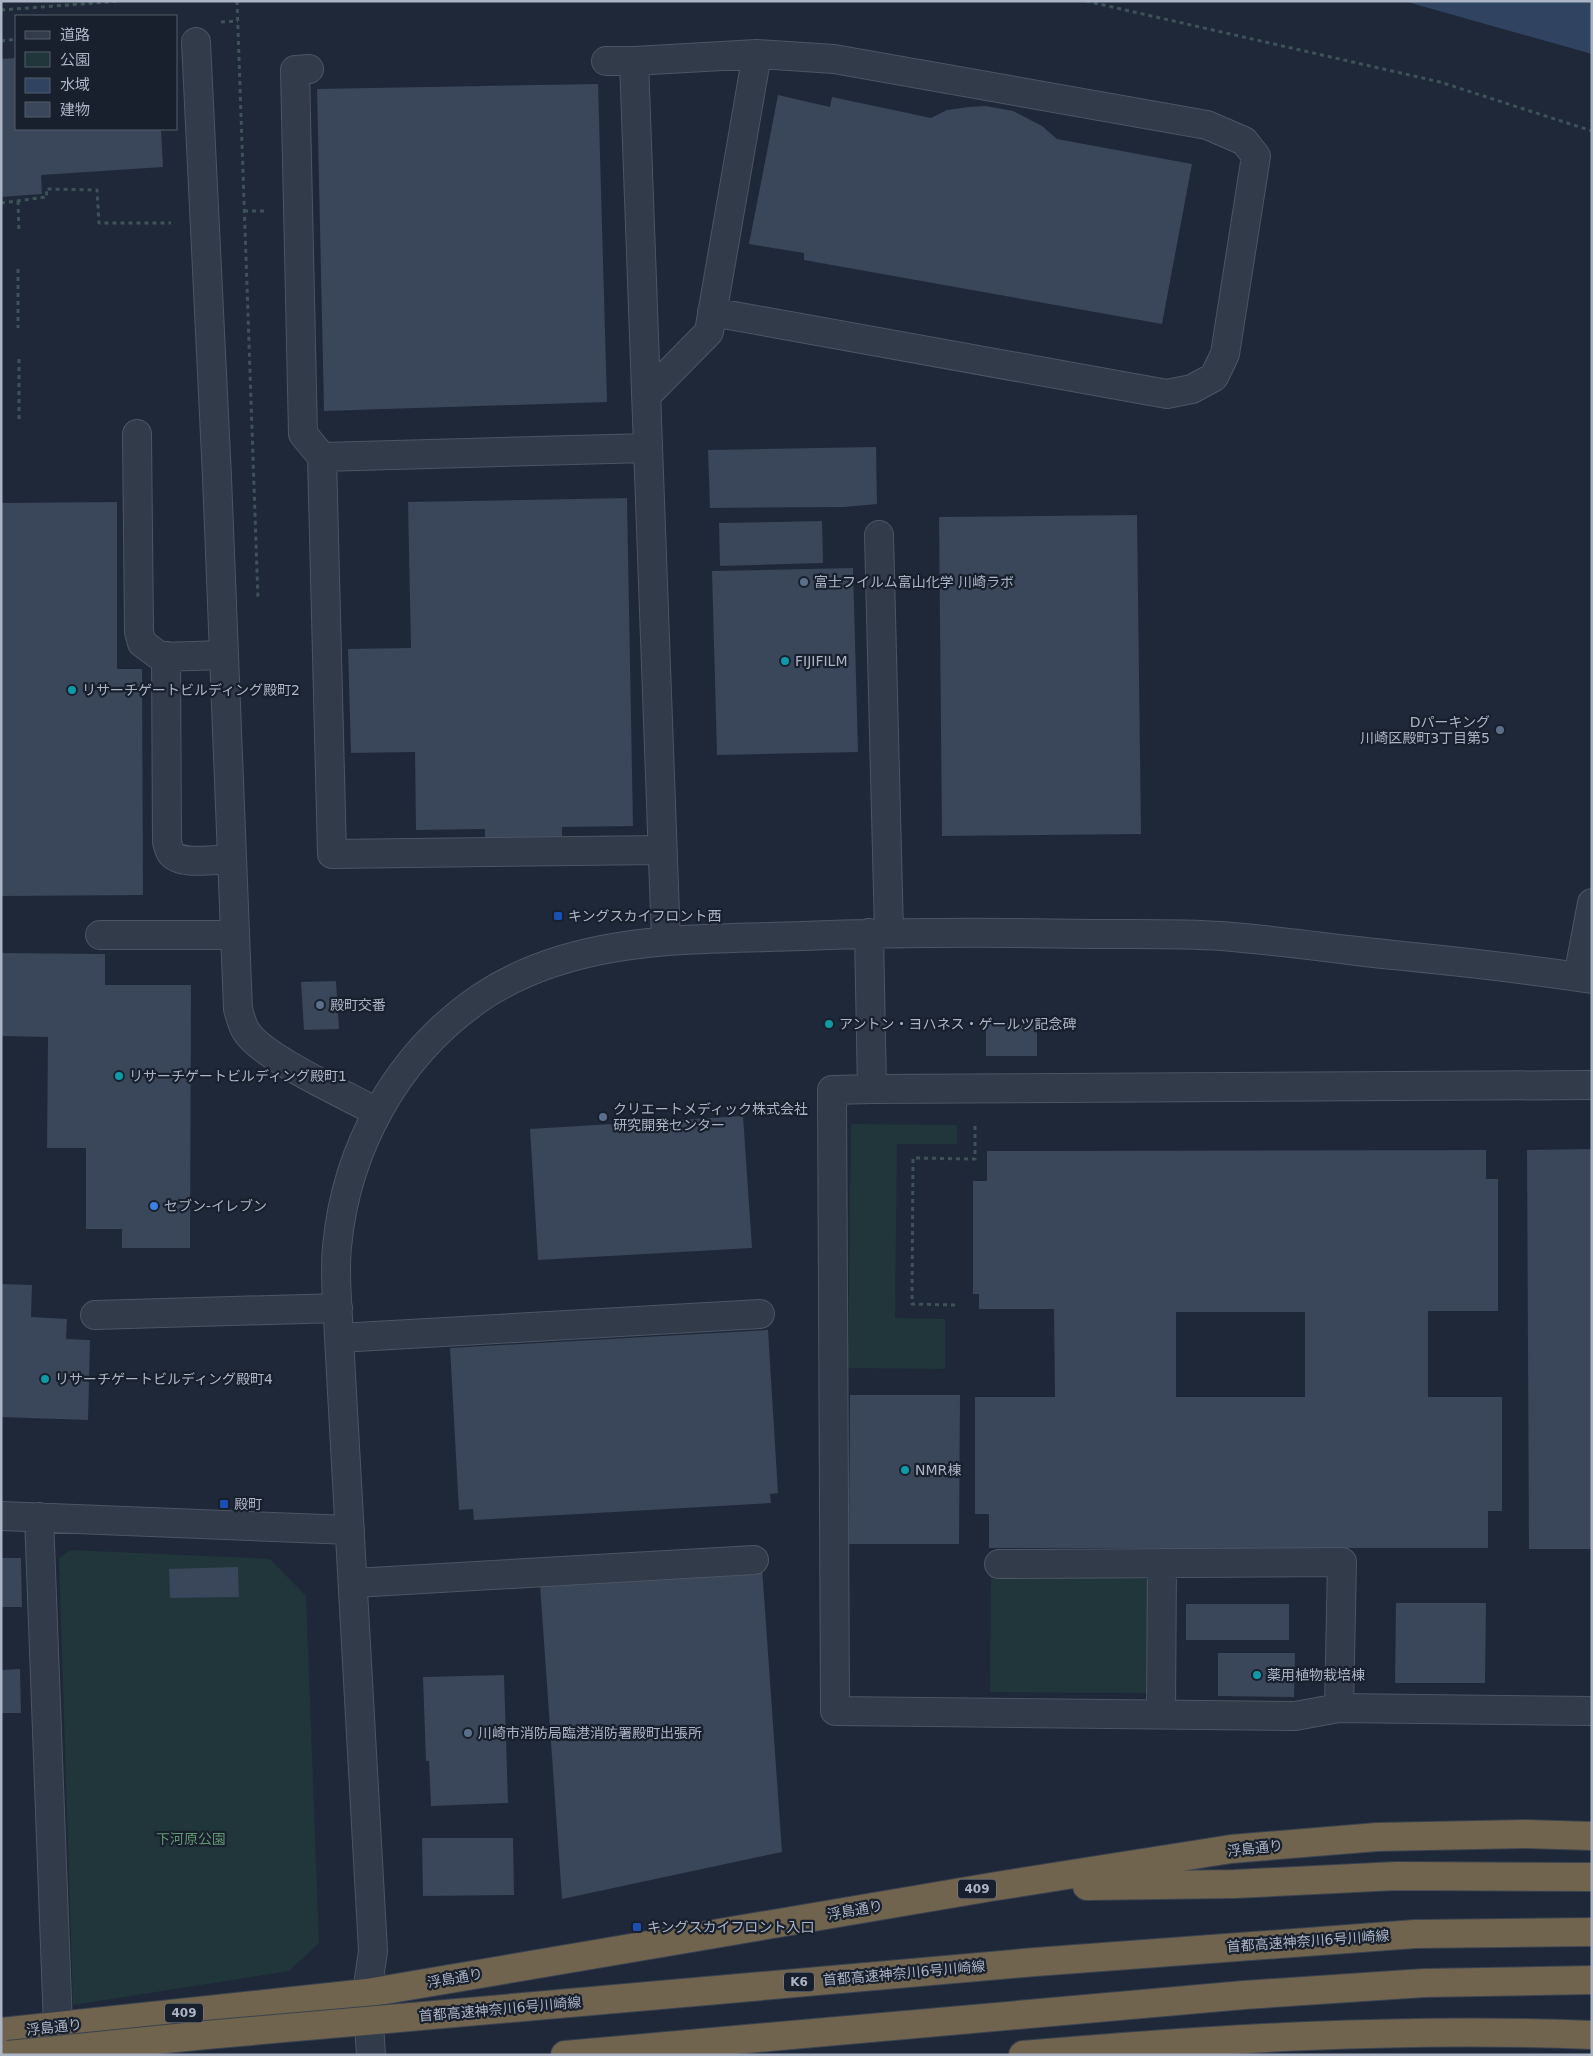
<svg xmlns="http://www.w3.org/2000/svg" width="1593" height="2056" font-family="'DejaVu Sans','Noto Sans JP',sans-serif">
<style>
.green{fill:#20363a}
.water{fill:#304361}
.building{fill:#3a4659;fill-rule:evenodd}
.lines{fill:none;stroke-linecap:round;stroke-linejoin:round}
.minor-casing{stroke:#4d5564;stroke-width:30}
.highway-casing{stroke:#3a4250;stroke-width:30}
.path{stroke:#3e5357;stroke-width:3;stroke-dasharray:4 4;stroke-linecap:butt}
.minor{stroke:#323b49;stroke-width:28}
.highway{stroke:#70644e;stroke-width:28}
.highway-bridge-casing{stroke:#3a4250;stroke-width:30;stroke-linecap:butt}
.highway-bridge{stroke:#70644e;stroke-width:28}
.service-dot{fill:#5c6f8a;stroke:#18202d;stroke-width:2}
.culture-dot{fill:#0f9aa8;stroke:#18202d;stroke-width:2}
.transit-dot{fill:#1a4fb4;stroke:#18202d;stroke-width:2}
.shop-dot{fill:#3f7fe0;stroke:#18202d;stroke-width:2}
.labels{text-anchor:middle;stroke-width:4.5;stroke-linejoin:round;paint-order:stroke}
.shield{fill:#18202d;stroke:#808898;stroke-width:1}
.shield-label{font-size:12px;font-weight:bold;fill:#acb5c6}
.poi-label{font-size:14px;fill:#acb5c6;stroke:#18202d;text-anchor:start}
.park-label{font-size:14px;fill:#629871;stroke:#18202d}
.street-label{font-size:14px;fill:#acb5c6;stroke:#18202d}
</style>
<rect width="100%" height="100%" fill="#1e2839"/>
<path class="green" d="M851,1124L957,1125V1144H897L895,1318L945,1319V1369L848,1368Z
M70,1550L270,1559L306,1596L319,1943L289,1971L73,2005L59,1558Z
M991,1577L1150,1578L1149,1693L990,1692Z"/>
<path class="water" d="M1404,1H1592V54Z"/>
<path class="building" d="M16,58V129H161L163,167L41,175L42,194L1,197V59Z
M598,84L607,402L324,411L317,89Z
M778,95L830,107L832,97L931,118L947,110L969,107L986,106L1013,111L1042,126L1057,139L1192,164L1162,324L804,260V253L749,244Z
M876,447L877,504L844,507L710,508L708,450Z
M627,498L633,826L562,827V838L485,840V829L416,830L415,752L351,753L348,649L411,648L408,502Z
M117,502V669H142L143,895L1,896V503Z
M1137,515L1141,834L942,836L939,517Z
M822,521L823,563L720,566L719,523Z
M853,568L858,752L717,755L712,571Z
M1,953L105,954V985H191L190,1248H122V1229H86V1148H47L48,1037L1,1036Z
M336,981L339,1029L304,1030L301,982Z
M986,1023L1037,1024V1056H986Z
M743,1116L752,1248L538,1260L530,1129Z
M1592,1149V1549H1529L1527,1150Z
M1486,1150V1179H1498V1311H1428V1397H1502V1511H1488V1548H989V1514H975V1397H1055L1054,1309H979V1294H973V1181H987V1151ZM1176,1312H1305V1397H1176Z
M1,1284L32,1285L31,1317L67,1319L66,1339L90,1340L88,1420L1,1417Z
M768,1330L778,1493L770,1494L771,1503L474,1520L473,1509L459,1510L450,1348Z
M850,1395H960L959,1544H849Z
M1,1558H21L22,1607H1Z
M238,1567L239,1597L170,1598L169,1569Z
M762,1567L782,1852L562,1899L540,1585Z
M1396,1603H1486L1485,1683H1395Z
M1186,1604H1289V1640H1186Z
M1218,1653H1295L1294,1697L1218,1696Z
M20,1669L21,1713H1V1670Z
M504,1675L508,1803L431,1806L429,1761H426L423,1677Z
M422,1838H513L514,1895L423,1896Z"/>
<g class="lines">
<defs>
<path id="minor" d="M196,42L217,477L238,1009C240,1016 242,1025 246,1031C261,1057 348,1096 377,1112
M606,61H634L666,941
M634,61L757,54L834,59L1207,125L1244,141L1256,156L1225,354L1214,377L1192,389L1167,394L712,312
M309,69L295,70L303,434L322,457L648,448
M646,396L709,332L757,54
M137,434L139,632L142,643L161,657L224,655
M322,457L332,854L662,850
M879,535L889,932
M166,656L167,842C168,845 169,851 171,853C180,866 218,859 232,859
M869,933L872,1089L1592,1085
M100,935H235
M1578,977L1592,903
M872,1089L832,1090L835,1711L1295,1716L1339,1708
M95,1315L338,1308
M339,1338L760,1314
M1,1516L350,1530
M39,1517L58,2026
M999,1564L1342,1562L1339,1708L1592,1711
M354,1583L754,1560
M1161,1714L1162,1563
M371,2055L367,1993L373,1951L339,1338C338,1308 334,1277 337,1247C346,1148 397,1055 480,998C575,934 693,940 803,936C900,932 996,932 1092,934C1135,934 1179,933 1222,936C1270,940 1317,946 1365,952C1441,960 1517,967 1592,979"/>
<path id="highway" d="M1087,1886L1234,1884L1396,1876L1592,1877
M1,2032L367,1993L991,1887L1231,1849L1377,1837L1525,1834L1592,1836
M565,2055L1244,1995L1424,1983L1592,1980
M1023,2055C1212,2039 1402,2027 1592,2035"/>
</defs>
<use href="#minor" class="minor-casing"/>
<use href="#highway" class="highway-casing"/>
<path class="path" d="M237,1L258,600
M1086,1L1440,82L1592,131
M1,10L121,1
M221,22L238,21
M1,41L16,39
M18,201L19,233
M1,203L47,197L46,189L97,190L99,223H171
M244,211H266
M18,269V328
M19,359V419
M955,1305L912,1304L913,1158L975,1159V1125"/>
<use href="#minor" class="minor"/>
<use href="#highway" class="highway"/>
<defs>
<path id="highway-bridge" d="M8,2055L206,2035L1035,1962L1415,1934L1592,1932"/>
</defs>
<use href="#highway-bridge" class="highway-bridge-casing"/>
<use href="#highway-bridge" class="highway-bridge"/>
</g>
<g class="service-dot">
<circle cx="804" cy="582" r="5"/>
<circle cx="1500" cy="730" r="5"/>
<circle cx="320" cy="1005" r="5"/>
<circle cx="603" cy="1117" r="5"/>
<circle cx="468" cy="1733" r="5"/>
</g>
<g class="culture-dot">
<circle cx="785" cy="661" r="5"/>
<circle cx="72" cy="690" r="5"/>
<circle cx="829" cy="1024" r="5"/>
<circle cx="119" cy="1076" r="5"/>
<circle cx="45" cy="1379" r="5"/>
<circle cx="905" cy="1470" r="5"/>
<circle cx="1257" cy="1675" r="5"/>
</g>
<g class="transit-dot">
<rect x="553" y="911" width="10" height="10" rx="2.5"/>
<rect x="219" y="1499" width="10" height="10" rx="2.5"/>
<rect x="632" y="1922" width="10" height="10" rx="2.5"/>
</g>
<circle class="shop-dot" cx="154" cy="1206" r="5"/>
<g class="labels">
<g class="shield">
<rect x="958" y="1879.5" width="38" height="19" rx="4"/>
<rect x="784" y="1972.5" width="30" height="19" rx="4"/>
<rect x="165" y="2003.5" width="38" height="19" rx="4"/>
</g>
<g class="shield-label">
<text x="977" y="1893">409</text>
<text x="799" y="1986">K6</text>
<text x="184" y="2017">409</text>
</g>
<g class="poi-label">
<text x="814" y="587">富士フイルム富山化学 川崎ラボ</text>
<text x="795" y="666">FIJIFILM</text>
<text x="82" y="695">リサーチゲートビルディング殿町2</text>
<text x="1490" y="727" text-anchor="end">Dパーキング<tspan x="1490" dy="16">川崎区殿町3丁目第5</tspan></text>
<text x="568" y="921">キングスカイフロント西</text>
<text x="330" y="1010">殿町交番</text>
<text x="839" y="1029">アントン・ヨハネス・ゲールツ記念碑</text>
<text x="129" y="1081">リサーチゲートビルディング殿町1</text>
<text x="613" y="1114">クリエートメディック株式会社<tspan x="613" dy="16">研究開発センター</tspan></text>
<text x="164" y="1211">セブン-イレブン</text>
<text x="55" y="1384">リサーチゲートビルディング殿町4</text>
<text x="915" y="1475">NMR棟</text>
<text x="234" y="1509">殿町</text>
<text x="1267" y="1680">薬用植物栽培棟</text>
<text x="478" y="1738">川崎市消防局臨港消防署殿町出張所</text>
<text x="647" y="1932">キングスカイフロント入口</text>
</g>
<g class="park-label">
<text x="191" y="1844">下河原公園</text>
</g>
<g class="street-label">
<text transform="translate(1255 1848) rotate(-6)" y="5">浮島通り</text>
<text transform="translate(855 1910) rotate(-10)" y="5">浮島通り</text>
<text transform="translate(1308 1941) rotate(-4)" y="5">首都高速神奈川6号川崎線</text>
<text transform="translate(904 1973) rotate(-5)" y="5">首都高速神奈川6号川崎線</text>
<text transform="translate(455 1978) rotate(-10)" y="5">浮島通り</text>
<text transform="translate(500 2009) rotate(-5)" y="5">首都高速神奈川6号川崎線</text>
<text transform="translate(54 2027) rotate(-6)" y="5">浮島通り</text>
</g>
</g>
<rect width="1593" height="2056" fill="none" stroke="#acb5c6" stroke-width="5"/>
<rect x="15" y="15" width="162" height="115" fill="#18202d" stroke="#535c6a"/>
<rect x="25" y="31" width="25" height="8" fill="#323b49" stroke="#535c6a"/>
<text x="60" y="40" font-size="15" fill="#acb5c6">道路</text>
<rect x="25" y="52" width="25" height="15" fill="#20363a" stroke="#535c6a"/>
<text x="60" y="65" font-size="15" fill="#acb5c6">公園</text>
<rect x="25" y="78" width="25" height="15" fill="#304361" stroke="#535c6a"/>
<text x="60" y="90" font-size="15" fill="#acb5c6">水域</text>
<rect x="25" y="102" width="25" height="15" fill="#3a4659" stroke="#535c6a"/>
<text x="60" y="115" font-size="15" fill="#acb5c6">建物</text>
</svg>
